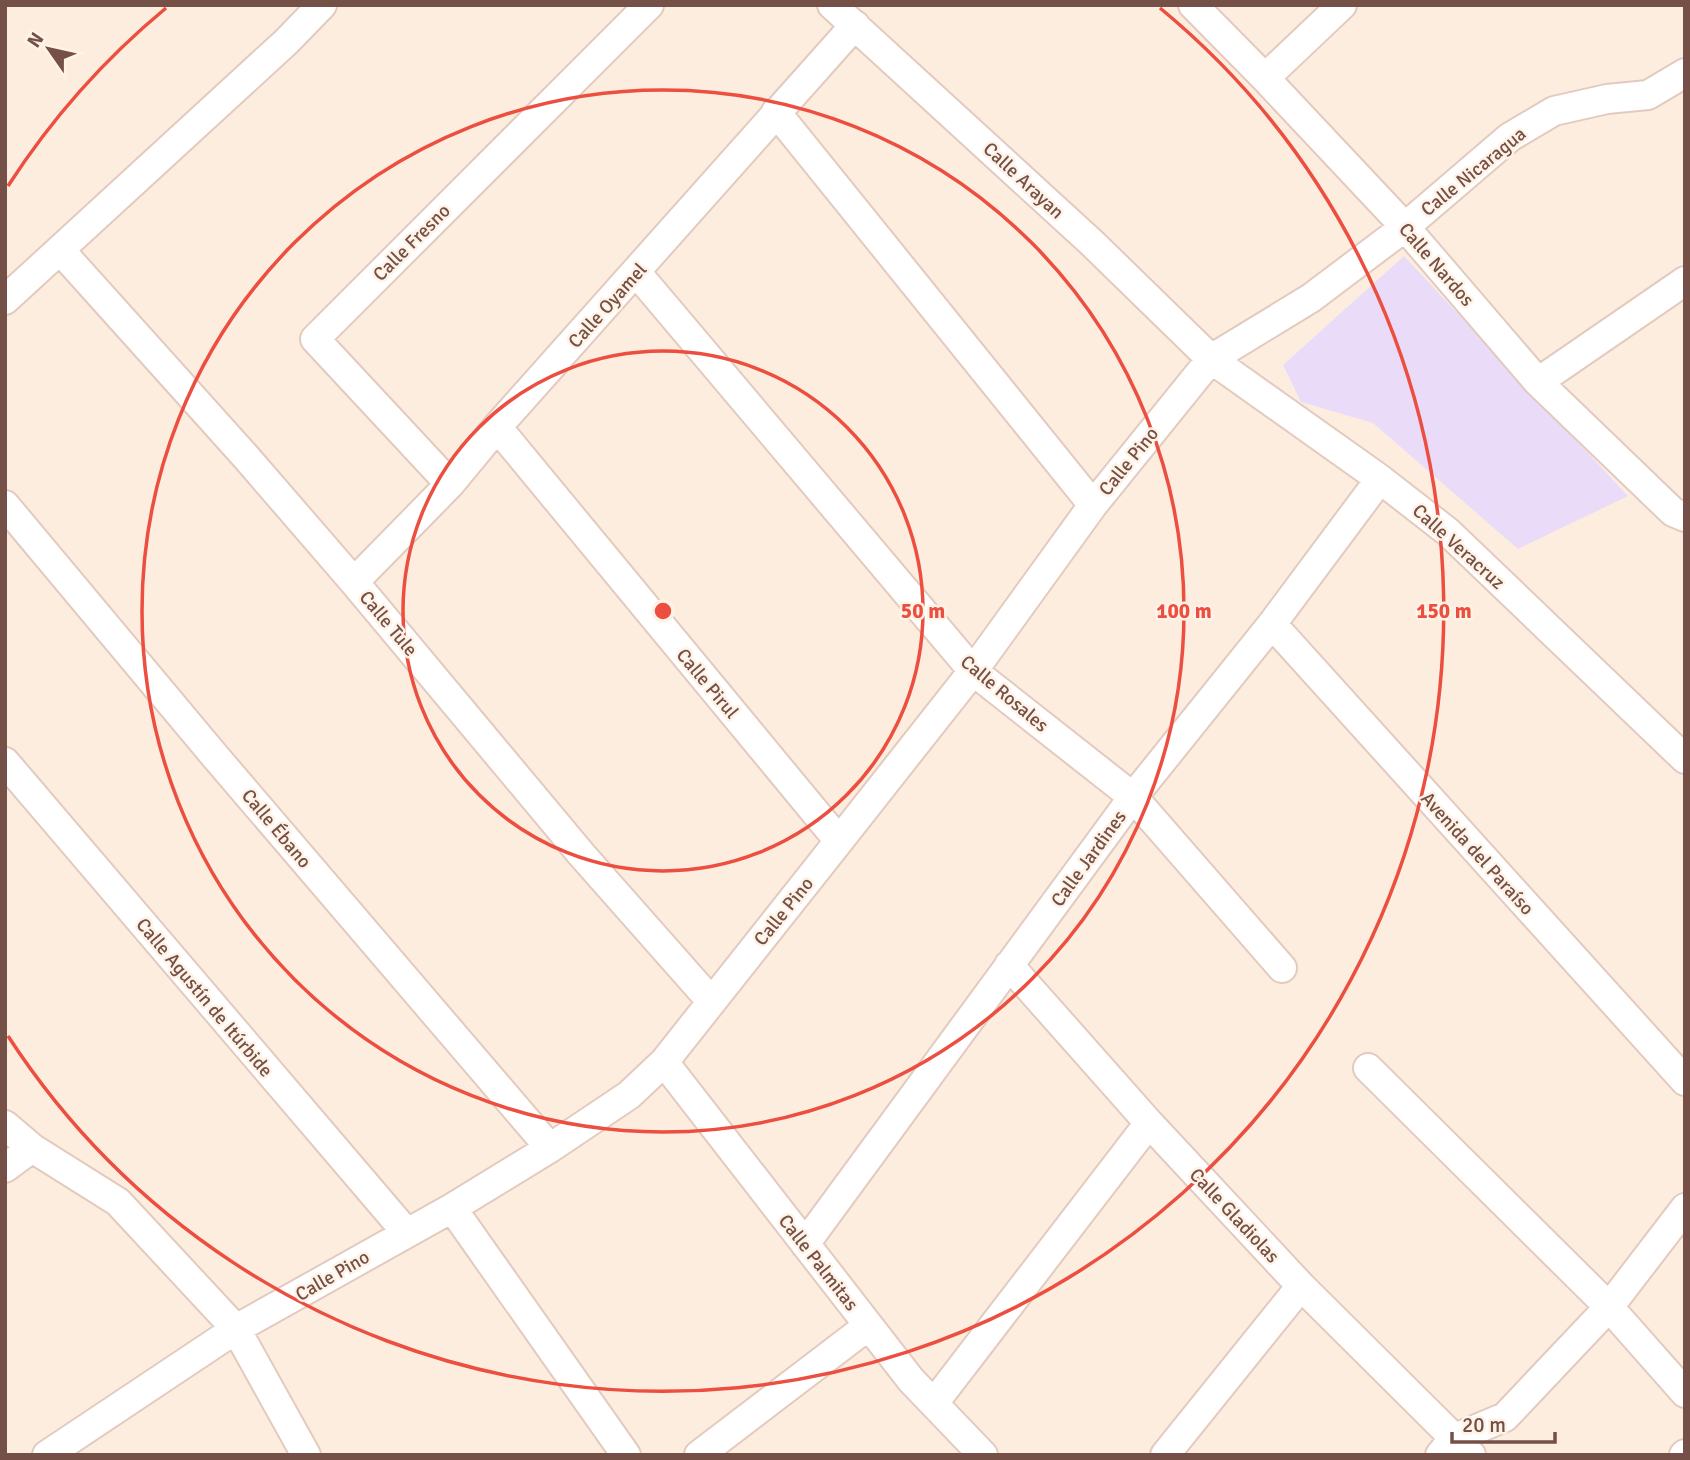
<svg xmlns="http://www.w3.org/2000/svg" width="1690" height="1460" font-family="Signika,sans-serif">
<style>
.education{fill:#eadcf9}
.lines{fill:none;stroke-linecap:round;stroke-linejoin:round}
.street-casing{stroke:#e3cabe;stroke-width:32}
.street{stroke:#fff;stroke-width:28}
.ring{fill:none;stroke:#ec4e3f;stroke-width:3.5}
.labels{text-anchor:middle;stroke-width:5;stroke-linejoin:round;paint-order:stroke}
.street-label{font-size:19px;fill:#745046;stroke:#fff2e6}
.centre{fill:#ec4e3f;stroke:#fff2e6;stroke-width:3.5}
.ring-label{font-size:21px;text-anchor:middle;font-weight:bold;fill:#ec4e3f;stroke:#fff2e6;stroke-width:5;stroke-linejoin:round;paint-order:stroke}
</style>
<rect width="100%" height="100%" fill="#fdeddf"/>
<path class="education" d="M1404,256L1628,496L1518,549L1373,423L1301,402L1283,365Z"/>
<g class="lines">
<defs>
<path id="street" d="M832,5L1092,243L1211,359L1380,479L1448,532L1685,759
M1193,5L1265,78L1405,227L1538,382L1673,512L1685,517
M1265,78L1342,5
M776,112L1093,505
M60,250L246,457L354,582L582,855L711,1001
M636,272L973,671L1133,797L1282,968
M5,300L286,42L322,5
M1538,382L1685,281
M497,427L839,841
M450,484L315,339L649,5
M5,505L214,755L550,1148
M354,582L450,484L497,427L855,25
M1272,624L1685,1081
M5,762L406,1232
M1009,965L1149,1123L1301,1286L1471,1455
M664,1062L911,1380L983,1455
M1368,1068L1609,1307L1685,1393
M5,1125L32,1148L118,1202L236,1329L306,1455
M5,1168L32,1148
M452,1208L626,1455
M805,1244L1133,797L1272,624L1380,479
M934,1403L1149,1123
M47,1455L236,1329L452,1208L550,1148L629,1095L664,1062L839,841L973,671L1093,505L1211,359L1311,298L1405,227L1510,137L1554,111L1607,99L1648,95L1685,73
M699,1455L868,1326
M1165,1455L1301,1286
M1440,1455L1453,1439L1505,1417L1609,1307L1685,1208
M1684,1455L1685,1454"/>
</defs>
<use href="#street" class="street-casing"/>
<use href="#street" class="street"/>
</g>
<g class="ring">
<circle cx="663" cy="611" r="260"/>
<circle cx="663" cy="611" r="521"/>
<path d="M8 186A781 781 0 0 1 166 8M1160 8A781 781 0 1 1 8 1036"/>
</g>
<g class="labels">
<g class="street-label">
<text transform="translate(1473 171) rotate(-39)" y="7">Calle Nicaragua</text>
<text transform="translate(1024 180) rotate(43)" y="7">Calle Arayan</text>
<text transform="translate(411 242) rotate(-45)" y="7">Calle Fresno</text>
<text transform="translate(1437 264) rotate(49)" y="7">Calle Nardos</text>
<text transform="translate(607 305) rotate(-48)" y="7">Calle Oyamel</text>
<text transform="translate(1128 461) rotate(-51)" y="7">Calle Pino</text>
<text transform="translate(1459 546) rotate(42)" y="7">Calle Veracruz</text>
<text transform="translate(389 623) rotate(50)" y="7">Calle Tule</text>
<text transform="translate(708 683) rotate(50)" y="7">Calle Pirul</text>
<text transform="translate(1005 693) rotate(40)" y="7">Calle Rosales</text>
<text transform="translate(277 828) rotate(50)" y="7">Calle Ébano</text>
<text transform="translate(1478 853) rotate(48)" y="7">Avenida del Paraíso</text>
<text transform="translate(1088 858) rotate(-54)" y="7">Calle Jardines</text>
<text transform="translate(783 911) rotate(-51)" y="7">Calle Pino</text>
<text transform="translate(205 997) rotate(50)" y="7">Calle Agustín de Itúrbide</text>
<text transform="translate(1235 1215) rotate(47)" y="7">Calle Gladiolas</text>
<text transform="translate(819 1262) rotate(52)" y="7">Calle Palmitas</text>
<text transform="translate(332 1275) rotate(-30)" y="7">Calle Pino</text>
</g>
</g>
<circle cx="663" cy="611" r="10" class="centre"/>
<g class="ring-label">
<text x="923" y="618">50 m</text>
<text x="1184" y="618">100 m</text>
<text x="1444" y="618">150 m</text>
</g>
<rect width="1690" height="1460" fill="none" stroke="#745046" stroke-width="14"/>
<g transform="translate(49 49) rotate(304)" stroke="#fff2e6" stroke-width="5" paint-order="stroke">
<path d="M0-5L12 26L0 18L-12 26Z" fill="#745046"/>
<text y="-10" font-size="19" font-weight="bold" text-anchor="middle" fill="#745046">N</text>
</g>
<path d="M1452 1432v10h103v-10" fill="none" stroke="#745046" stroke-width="3.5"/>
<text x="1462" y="1432" font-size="21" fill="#745046" stroke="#fff2e6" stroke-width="5" paint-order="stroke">20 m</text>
</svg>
